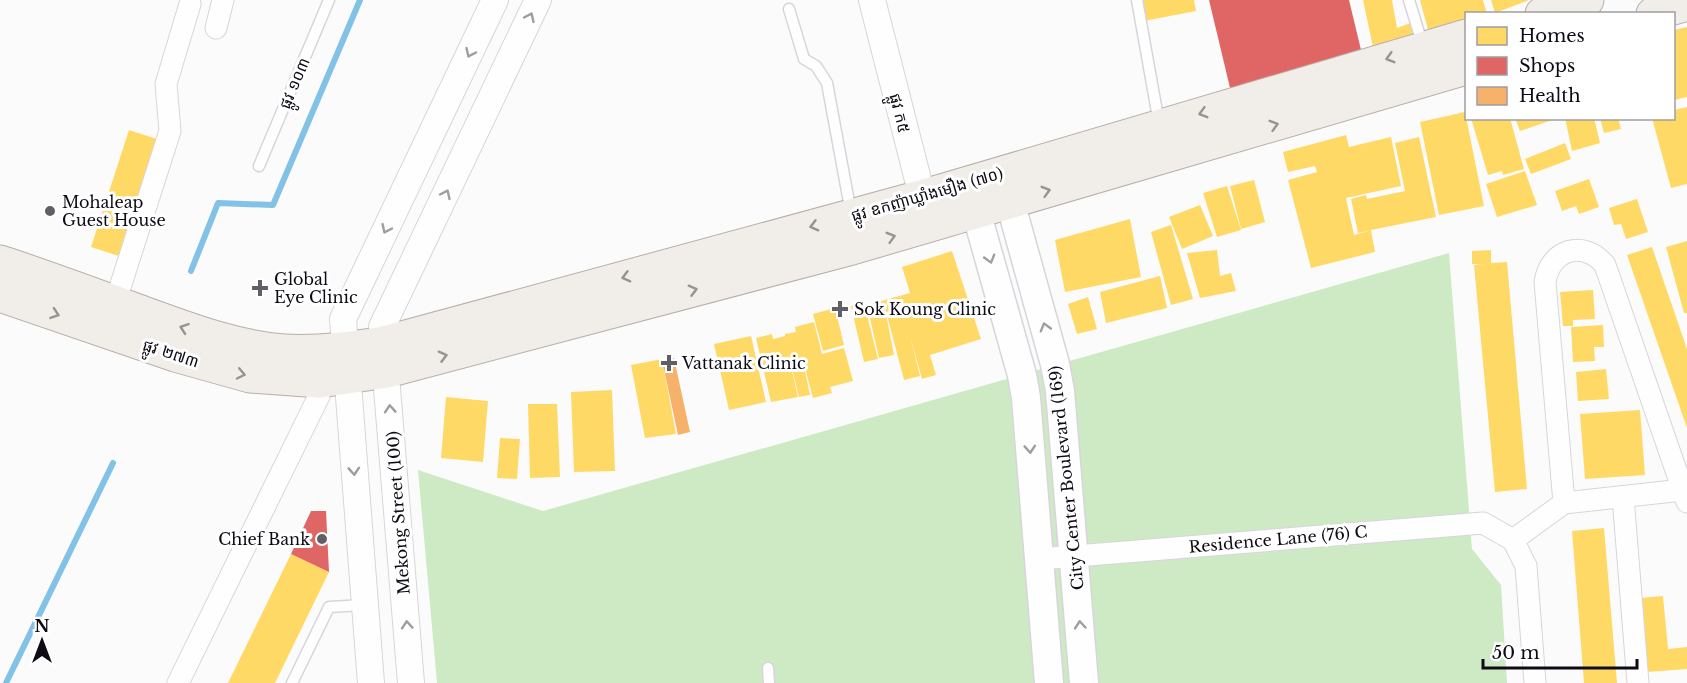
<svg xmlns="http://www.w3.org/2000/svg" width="1687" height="683" font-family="'Libre Baskerville','Noto Sans Khmer',serif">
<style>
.green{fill:#ceeac4}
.homes{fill:#ffd966}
.shops{fill:#e06666}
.health{fill:#f6b26b}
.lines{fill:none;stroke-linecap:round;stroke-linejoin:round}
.stream{stroke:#81c2e6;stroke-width:6}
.service-casing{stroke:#d7d5db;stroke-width:13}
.minor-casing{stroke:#d7d5db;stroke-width:23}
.tertiary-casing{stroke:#d7d5db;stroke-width:28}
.secondary-casing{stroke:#d7d5db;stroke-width:31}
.primary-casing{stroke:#b8afa8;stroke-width:35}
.service{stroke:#fefefe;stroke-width:10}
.minor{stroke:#fefefe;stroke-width:21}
.tertiary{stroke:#fefefe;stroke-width:26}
.secondary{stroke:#fefefe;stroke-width:28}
.primary{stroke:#f1ede8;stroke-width:33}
.oneway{stroke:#9e9da1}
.oneway2{stroke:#969394}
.poi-dot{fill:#615f66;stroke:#fff;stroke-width:2}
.labels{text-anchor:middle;stroke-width:6;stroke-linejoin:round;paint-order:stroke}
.street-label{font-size:16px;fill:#0e0b15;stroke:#fff}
.poi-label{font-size:16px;fill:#0e0b15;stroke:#fff;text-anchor:start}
</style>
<rect width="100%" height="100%" fill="#fbfbfb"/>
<path class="green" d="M1449,253L1472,549L1501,585L1507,683H437L418,470L543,511Z"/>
<path class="homes" d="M1140,0H1194L1196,11L1144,21Z
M1363,0H1392L1397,28L1416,21L1417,39L1373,47Z
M1420,0H1483L1487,14H1466V19L1428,30Z
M1491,0H1529L1495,13Z
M1687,27V97L1674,100V30Z
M1687,107V184L1671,188L1652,118H1674V110Z
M1465,112L1484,206L1439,215L1420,122Z
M1471,118H1510L1524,169L1503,175L1502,171L1488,175Z
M1515,118H1555V119L1520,131Z
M1565,118H1594L1600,143L1572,151Z
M1600,118H1618L1621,129L1604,133Z
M129,130L163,141L125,258L91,247Z
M1346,135L1349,147L1391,137L1401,186L1346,198L1354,235L1368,231L1358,233L1351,199L1366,195L1367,199L1405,191L1395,143L1419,137L1436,217L1371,230L1375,252L1311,268L1288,180L1317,172L1315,166L1288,172L1283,152Z
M1565,143L1571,159L1531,174L1525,159Z
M1525,171L1537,205L1497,217L1486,184Z
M1589,179L1599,207L1579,214L1576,206L1562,211L1555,191Z
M1254,180L1265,222L1241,229L1230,186Z
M1227,186L1241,230L1217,237L1203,193Z
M1637,199L1648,232L1626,239L1621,224L1614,225L1609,208Z
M1200,205L1213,236L1182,249L1169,217Z
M1130,219L1141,277L1065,292L1055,240Z
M1171,225L1193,299L1171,305L1151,232Z
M1687,241V313H1684L1666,247Z
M1652,247L1687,349V428L1627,255Z
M1217,250L1220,276L1231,273L1236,291L1200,298L1187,253Z
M1491,250V263L1507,262L1527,489L1495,492L1474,265L1483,264H1472V251Z
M952,251L981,339L930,355L936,375L922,379L910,336L920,376L904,380L884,304L894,355L879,358L867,305L910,293L902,267Z
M1160,276L1167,308L1106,323L1100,292Z
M1593,290L1595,319L1573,320V326H1563L1560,292Z
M1088,297L1097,329L1077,334L1068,304Z
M864,303L878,359L864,362L851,306Z
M835,308L844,345L823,351L813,314Z
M814,322L822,354L844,348L853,381L830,387L832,393L813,398L802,357L810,395L799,397L787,349L798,397L771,402L756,338L772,334L773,339L785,336V334L796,332L795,327Z
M1603,325L1604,347H1594L1595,361L1573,362L1571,327Z
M751,336L766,402L729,410L714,344Z
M662,359L676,434L645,438L631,365Z
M1606,369L1609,399L1578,401L1576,372Z
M612,390L615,471L574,472L571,392Z
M446,397L488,401L483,462L441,458Z
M528,404H557L560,477L530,478Z
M1640,410L1645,475L1585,479L1580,414Z
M500,438L520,439L517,479L497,478Z
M1604,528L1617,683H1584L1572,531Z
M291,554L329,572L275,683H228Z
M1663,596L1668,649L1687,647V669L1647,672L1640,598Z"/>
<path class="shops" d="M1209,0H1349L1362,54L1231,92Z
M311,511H326L329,572L291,554Z"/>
<path class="health" d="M674,358L690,432L678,435L662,360Z"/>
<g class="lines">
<path class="stream" d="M191,271L218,203L273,205L360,0
M6,683L113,463"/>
<defs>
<path id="service" d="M1137,0L1159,123
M1409,0L1423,46
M789,9L804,59L816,66L827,83L851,213
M259,166L329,0
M768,668L769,683
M292,683L329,607L364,605"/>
<path id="minor" d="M216,28L223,0
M115,303L170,131L166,84L190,4
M1623,497L1638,683
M1564,503L1545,282C1550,249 1584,239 1605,265L1687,502
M1513,540L1564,503L1683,490
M1513,540L1526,566L1535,683
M1039,559L1483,523L1513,540
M178,683L319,396L320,381"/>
<path id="tertiary" d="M872,0L927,215
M371,683L343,319L495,0
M411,683L382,327L538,0"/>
<path id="secondary" d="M1004,180L1055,364L1060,391L1084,683
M970,190L1022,375L1026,398L1049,683"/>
<path id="primary" d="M1542,14L1587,0
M1653,14L1687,4
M0,262C46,277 92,294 138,311C185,328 233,347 284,351C318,353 350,349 384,343L921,197L1466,36
M0,295L175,355L250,376L320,381L387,371L852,248L1466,68"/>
</defs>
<use href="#service" class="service-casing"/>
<use href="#minor" class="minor-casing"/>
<use href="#tertiary" class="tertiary-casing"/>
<use href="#secondary" class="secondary-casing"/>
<use href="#primary" class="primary-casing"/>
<use href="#service" class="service"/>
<use href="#minor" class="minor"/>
<use href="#tertiary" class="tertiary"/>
<use href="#secondary" class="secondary"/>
<use href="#primary" class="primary"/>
</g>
<defs><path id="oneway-chevron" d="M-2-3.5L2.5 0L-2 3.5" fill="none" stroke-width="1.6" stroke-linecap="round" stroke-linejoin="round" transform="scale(1.5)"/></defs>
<g class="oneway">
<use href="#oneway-chevron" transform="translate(530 17) rotate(-65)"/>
<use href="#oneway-chevron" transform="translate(470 53) rotate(115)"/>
<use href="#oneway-chevron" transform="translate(446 194) rotate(-65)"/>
<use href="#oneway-chevron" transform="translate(386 229) rotate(115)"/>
<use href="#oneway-chevron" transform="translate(990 259) rotate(74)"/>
<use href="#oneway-chevron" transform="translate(1045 327) rotate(-106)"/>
<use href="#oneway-chevron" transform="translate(390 409) rotate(-94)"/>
<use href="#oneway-chevron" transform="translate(1030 449) rotate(86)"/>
<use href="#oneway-chevron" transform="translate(354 471) rotate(86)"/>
<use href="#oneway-chevron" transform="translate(407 625) rotate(-94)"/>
<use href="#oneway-chevron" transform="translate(1080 625) rotate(-95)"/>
</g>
<g class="oneway2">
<use href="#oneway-chevron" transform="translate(1390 58) rotate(164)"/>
<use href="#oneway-chevron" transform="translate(1203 113) rotate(164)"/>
<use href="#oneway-chevron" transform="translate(1274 125) rotate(-16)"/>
<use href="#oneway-chevron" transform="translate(1046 191) rotate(-16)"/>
<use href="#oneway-chevron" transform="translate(814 226) rotate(165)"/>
<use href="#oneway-chevron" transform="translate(891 237) rotate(-16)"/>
<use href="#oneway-chevron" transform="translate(626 277) rotate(165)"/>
<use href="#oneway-chevron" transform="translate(693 290) rotate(-15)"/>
<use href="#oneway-chevron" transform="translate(55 314) rotate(19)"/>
<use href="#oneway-chevron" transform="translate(184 328) rotate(-161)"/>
<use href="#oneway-chevron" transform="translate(443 356) rotate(-15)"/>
<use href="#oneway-chevron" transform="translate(241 374) rotate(12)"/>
</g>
<g class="poi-dot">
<circle cx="50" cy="211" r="6"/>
<path d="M257 279h6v6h6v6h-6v6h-6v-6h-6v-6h6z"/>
<path d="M837 300h6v6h6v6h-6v6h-6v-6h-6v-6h6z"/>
<path d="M666 354h6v6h6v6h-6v6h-6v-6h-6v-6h6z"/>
<circle cx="322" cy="539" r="6"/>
</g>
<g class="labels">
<g class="street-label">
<text transform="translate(294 83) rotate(-67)" y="6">ផ្លូវ ១០៣</text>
<text transform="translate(900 113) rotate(76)" y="6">ផ្លូវ ក៥</text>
<text transform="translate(927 194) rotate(-16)" y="6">ផ្លូវ ឧកញ៉ាឃ្លាំងមឿង (៧០)</text>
<text transform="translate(171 353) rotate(18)" y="6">ផ្លូវ ២៧៣</text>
<text transform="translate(1066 478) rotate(-96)" y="6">City Center Boulevard (169)</text>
<text transform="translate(398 513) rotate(-94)" y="6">Mekong Street (100)</text>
<text transform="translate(1278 539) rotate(-5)" y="6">Residence Lane (76) C</text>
</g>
<g class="poi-label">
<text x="62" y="208">Mohaleap<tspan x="62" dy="18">Guest House</tspan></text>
<text x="274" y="285">Global<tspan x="274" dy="18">Eye Clinic</tspan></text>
<text x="854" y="315">Sok Koung Clinic</text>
<text x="682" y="369">Vattanak Clinic</text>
<text x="310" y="545" text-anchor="end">Chief Bank</text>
</g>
</g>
<rect x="1465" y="12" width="210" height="108" fill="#ffffff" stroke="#9f9da1" stroke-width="1.5"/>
<rect x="1477" y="27" width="30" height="18" fill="#ffd966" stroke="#9f9da1" stroke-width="1.5"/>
<text x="1519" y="42" font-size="18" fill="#0e0b15">Homes</text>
<rect x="1477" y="57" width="30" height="18" fill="#e06666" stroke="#9f9da1" stroke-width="1.5"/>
<text x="1519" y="72" font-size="18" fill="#0e0b15">Shops</text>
<rect x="1477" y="87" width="30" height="18" fill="#f6b26b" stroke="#9f9da1" stroke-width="1.5"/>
<text x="1519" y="102" font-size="18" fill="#0e0b15">Health</text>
<g transform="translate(42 641)" stroke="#ffffff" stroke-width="4.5" paint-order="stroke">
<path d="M0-4.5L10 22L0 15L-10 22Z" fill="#0e0b15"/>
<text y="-9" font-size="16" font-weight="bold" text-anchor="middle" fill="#0e0b15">N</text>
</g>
<path d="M1483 659v9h154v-9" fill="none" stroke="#0e0b15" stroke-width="3"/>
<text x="1492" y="659" font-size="18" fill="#0e0b15" stroke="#ffffff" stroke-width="4.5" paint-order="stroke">50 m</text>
</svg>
